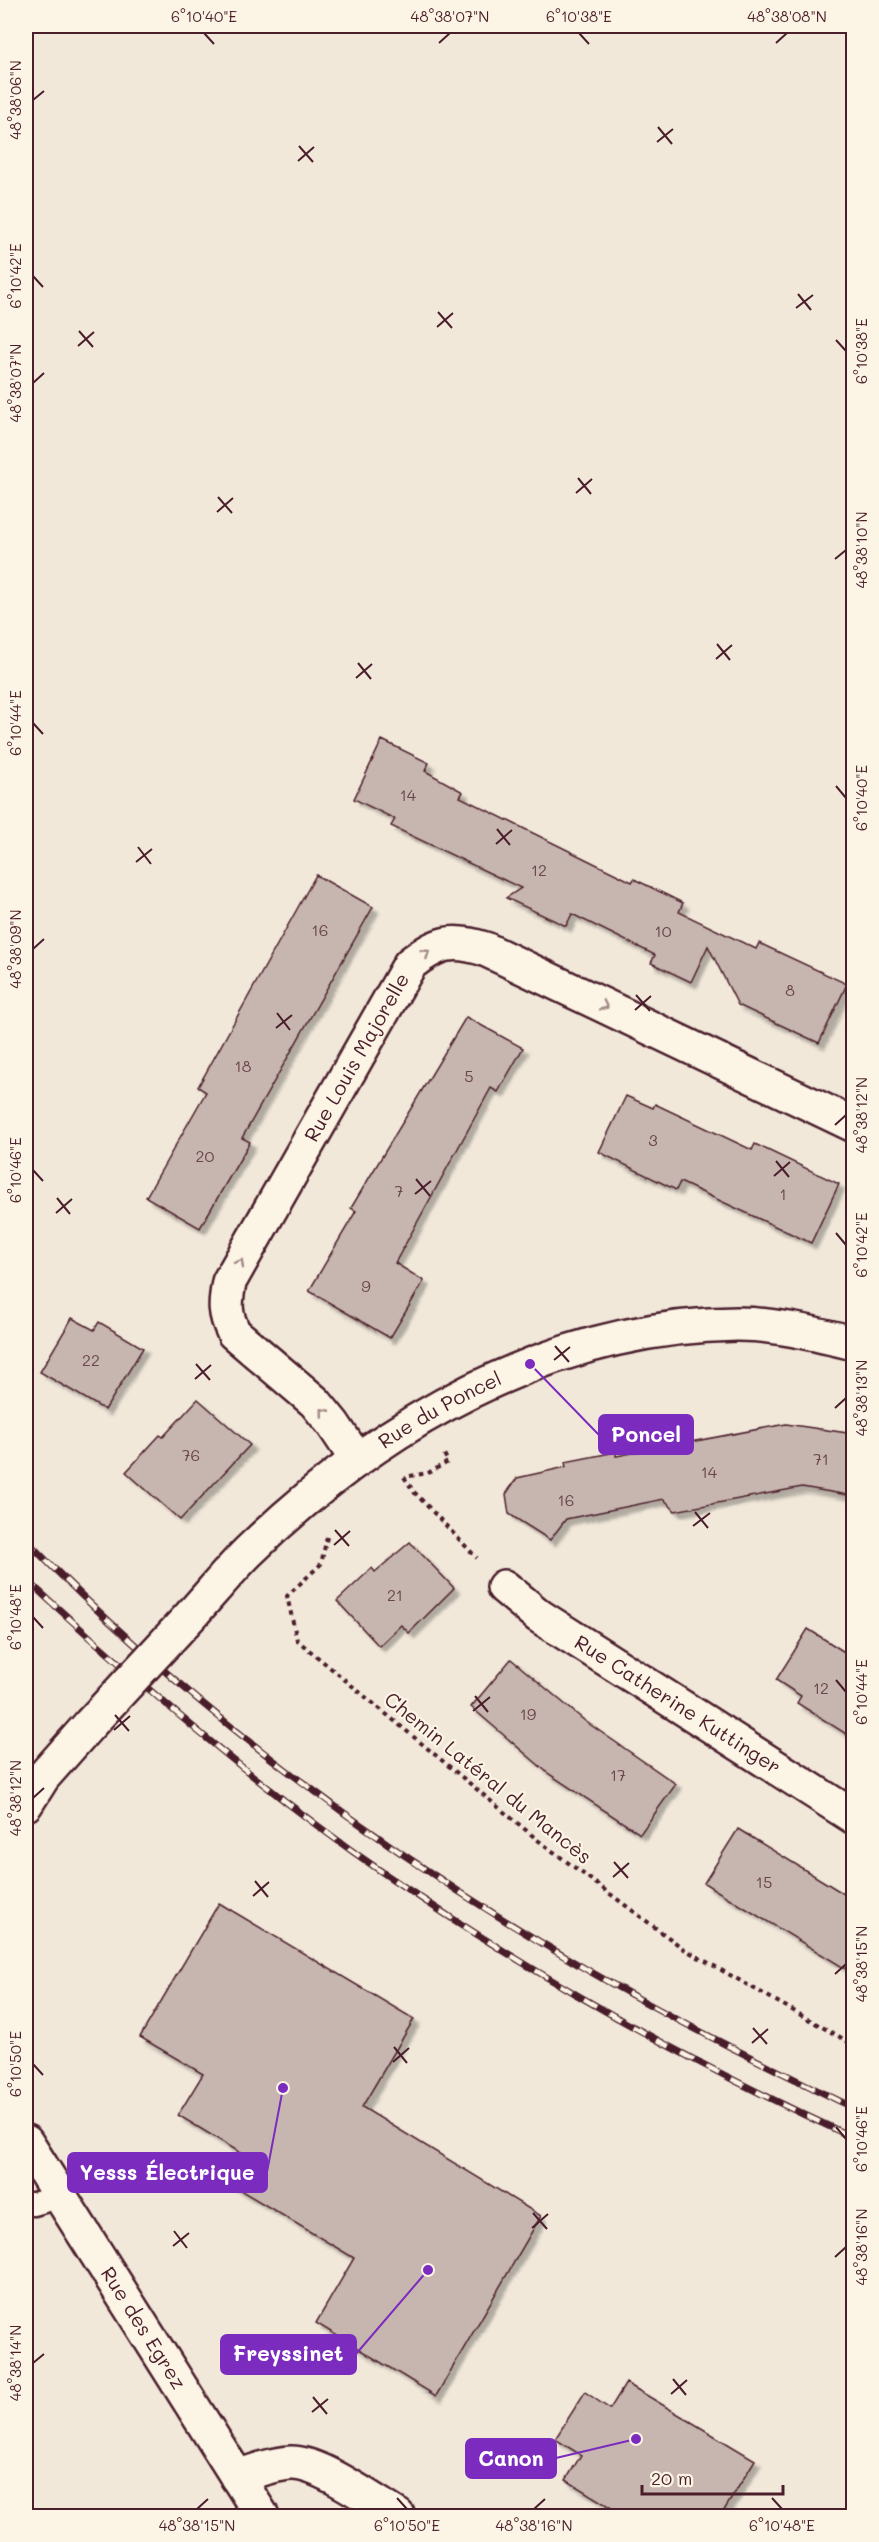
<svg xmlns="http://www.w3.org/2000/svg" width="879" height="2542" font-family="Mali,sans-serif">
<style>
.building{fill:#c7b6af;stroke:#4a1f2b;stroke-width:1.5;filter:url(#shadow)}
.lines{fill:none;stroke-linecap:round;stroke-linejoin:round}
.service-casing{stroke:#4a1f2b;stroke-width:27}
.minor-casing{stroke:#4a1f2b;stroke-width:38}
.tertiary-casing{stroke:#4a1f2b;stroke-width:38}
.path{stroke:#4a1f2b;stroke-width:4;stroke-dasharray:4.5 4.5;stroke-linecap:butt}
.service{stroke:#fcf5e5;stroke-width:22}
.minor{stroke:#fcf5e5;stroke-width:33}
.tertiary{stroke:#fcf5e5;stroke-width:33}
.rail-casing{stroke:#4a1f2b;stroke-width:7}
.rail{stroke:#fcf5e5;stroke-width:4.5;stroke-dasharray:14;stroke-linecap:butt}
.tertiary-bridge-casing{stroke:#4a1f2b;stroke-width:38;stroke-linecap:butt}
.tertiary-bridge{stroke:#fcf5e5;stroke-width:33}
.oneway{stroke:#a38a88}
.ticks{fill:none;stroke:#4a1f2b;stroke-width:2}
.labels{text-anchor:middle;stroke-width:4.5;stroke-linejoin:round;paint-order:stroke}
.number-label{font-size:16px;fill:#69454c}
.street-label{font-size:20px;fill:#4a1f2b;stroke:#fcf5e5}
.leader{fill:none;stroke:#7b2cbf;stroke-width:2}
.callout-dot{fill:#7b2cbf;stroke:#fcf5e5;stroke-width:2}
.callout{fill:#7b2cbf;stroke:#7b2cbf;stroke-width:2}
.callout-label{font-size:21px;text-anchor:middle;font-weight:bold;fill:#fff}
.neatline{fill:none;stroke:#4a1f2b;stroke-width:2}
.ticks-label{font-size:15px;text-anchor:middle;fill:#4a1f2b}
</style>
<defs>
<filter id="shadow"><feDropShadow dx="5.5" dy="5.5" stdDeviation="1.5" flood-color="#0004"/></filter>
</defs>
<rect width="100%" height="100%" fill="#f1e8da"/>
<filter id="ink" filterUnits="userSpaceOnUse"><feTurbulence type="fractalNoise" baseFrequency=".0167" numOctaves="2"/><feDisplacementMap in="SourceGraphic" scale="12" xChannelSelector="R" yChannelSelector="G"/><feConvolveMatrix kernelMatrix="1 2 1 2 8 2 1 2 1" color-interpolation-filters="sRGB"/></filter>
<g filter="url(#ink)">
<path class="building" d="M382,740L429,763L425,771L463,792L460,797L632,882L634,879L683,903L679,912L756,949L759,943L847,984L819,1043L738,1005L708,946L691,982L651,963L655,955L572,914L566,926L506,898L521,888L391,826L395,819L354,799Z
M316,875L373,907L242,1138L250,1142L200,1228L146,1197L206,1092L198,1087Z
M466,1017L523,1048L498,1092L491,1088L395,1263L424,1281L390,1338L309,1291L356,1211L351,1208Z
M626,1096L653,1108L655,1104L752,1150L755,1144L839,1184L811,1243L680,1182L676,1190L599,1152Z
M72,1318L94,1330L99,1322L143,1348L105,1410L40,1372Z
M198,1399L250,1445L180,1520L126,1472L160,1435L163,1437Z
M786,1424L854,1434V1496L802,1487L675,1511L664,1499L566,1519L550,1540L509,1514L506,1494L517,1478L566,1467L565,1462L616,1452V1456Z
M410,1542L454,1588L409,1633L401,1625L379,1646L337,1601L372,1568L375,1572Z
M808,1629L854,1658V1739L797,1703L801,1696L776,1680Z
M511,1659L585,1721L676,1784L640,1834L549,1774L471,1707Z
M738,1829L854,1900V1974L704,1883Z
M219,1903L414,2019L362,2107L541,2216L436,2396L316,2323L354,2258L225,2181L241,2153L178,2115L203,2074L140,2037Z
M626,2383L755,2460L720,2517H626L566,2480L581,2455L555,2439L585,2392L610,2409Z"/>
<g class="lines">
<defs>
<path id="service" d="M26,2204H34L60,2196"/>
<g id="minor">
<path id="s1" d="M357,1460L333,1424L315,1402L234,1333C224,1313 225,1304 229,1282L410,964C437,943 451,938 485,949L854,1125"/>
<path id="s2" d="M504,1587L539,1616L854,1817"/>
<path d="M237,2477C255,2471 273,2464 291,2463C319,2462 373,2501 398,2516"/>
</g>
<g id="tertiary">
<path id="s3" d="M193,1613C211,1593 229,1571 248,1552C379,1424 550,1326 737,1324C776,1324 816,1334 854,1343"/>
<path d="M26,1804L43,1777L90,1724"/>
<path id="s4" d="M26,2142L262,2516"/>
</g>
</defs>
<use href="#service" class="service-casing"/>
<use href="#minor" class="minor-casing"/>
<use href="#tertiary" class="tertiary-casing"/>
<path class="path" d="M410,1476L428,1473L448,1462L443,1452
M404,1477L414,1492L477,1558
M327,1537L321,1564L287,1596L297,1640L539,1841L684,1949L854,2045"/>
<use href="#service" class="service"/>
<use href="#minor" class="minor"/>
<use href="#tertiary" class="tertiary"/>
<defs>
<path id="rail" d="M26,1540C186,1705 380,1850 579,1965C668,2017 761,2063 854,2108
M26,1579C140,1684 259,1788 388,1876C535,1976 692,2064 854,2138"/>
</defs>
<use href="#rail" class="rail-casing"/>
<use href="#rail" class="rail"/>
<defs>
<path id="tertiary-bridge" d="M90,1724L193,1613"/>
</defs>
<use href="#tertiary-bridge" class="tertiary-bridge-casing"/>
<use href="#tertiary-bridge" class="tertiary-bridge"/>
</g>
<defs><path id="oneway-chevron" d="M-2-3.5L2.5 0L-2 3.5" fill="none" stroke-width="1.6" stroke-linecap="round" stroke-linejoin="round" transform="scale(1.5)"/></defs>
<g class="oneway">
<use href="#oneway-chevron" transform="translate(426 953) rotate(-33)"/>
<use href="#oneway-chevron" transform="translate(604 1006) rotate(25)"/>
<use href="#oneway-chevron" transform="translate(240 1263) rotate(-60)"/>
<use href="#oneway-chevron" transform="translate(324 1412) rotate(-130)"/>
</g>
</g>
<path class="ticks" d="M204,33L214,44M579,33L589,44M439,43L450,33M776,43L787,33M33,100L44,91M658,127L672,144M657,142L673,129M299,146L313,162M298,161L314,147M33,276L43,287M798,294L811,310M796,308L813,295M438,312L452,328M437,327L453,313M79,331L93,347M836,340L846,351M78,346L94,332M33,383L44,373M578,478L591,494M576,493L592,479M218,497L232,513M217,512L233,498M835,559L846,550M717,644L730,660M716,659L732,645M358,663L371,679M356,678L372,664M33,723L43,734M836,786L846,798M497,829L510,845M496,844L512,830M138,847L151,864M136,862L152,849M33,949L44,939M636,995L650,1011M635,1010L651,996M277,1013L290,1030M276,1028L292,1015M835,1125L846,1115M776,1161L789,1177M33,1170L43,1181M774,1176L790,1162M416,1179L430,1196M415,1194L431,1181M57,1198L70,1214M56,1213L72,1199M836,1233L846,1245M555,1346L569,1362M554,1360L570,1347M196,1364L210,1380M195,1379L211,1365M835,1408L846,1398M695,1512L708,1528M693,1526L710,1513M335,1530L349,1546M334,1545L350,1531M33,1617L43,1628M836,1680L846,1692M475,1696L488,1712M473,1711L490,1697M115,1715L129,1731M114,1730L130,1716M33,1798L44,1788M614,1862L628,1878M613,1877L629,1863M255,1881L268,1897M253,1896L269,1882M835,1974L846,1964M753,2028L767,2044M752,2043L768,2029M394,2047L407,2063M393,2062L409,2048M33,2064L43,2075M836,2127L846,2139M533,2213L547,2229M532,2228L548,2214M174,2231L187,2248M173,2246L189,2233M835,2257L846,2247M33,2363L44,2354M673,2379L686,2395M671,2394L687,2380M313,2397L327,2414M312,2412L328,2399M397,2498L407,2509M772,2498L782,2509M197,2509L208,2499M534,2509L545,2499"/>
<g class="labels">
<g class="number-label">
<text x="408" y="801">14</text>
<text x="539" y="876">12</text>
<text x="320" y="936">16</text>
<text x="663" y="937">10</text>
<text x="790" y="996">8</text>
<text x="243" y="1072">18</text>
<text x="469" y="1082">5</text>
<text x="653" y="1146">3</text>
<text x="205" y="1162">20</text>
<text x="399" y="1197">7</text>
<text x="783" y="1200">1</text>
<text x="366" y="1292">9</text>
<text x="91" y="1366">22</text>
<text x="191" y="1461">76</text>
<text x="821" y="1465">71</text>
<text x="709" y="1478">14</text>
<text x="566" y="1506">16</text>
<text x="395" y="1601">21</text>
<text x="821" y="1694">12</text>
<text x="528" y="1720">19</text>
<text x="618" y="1781">17</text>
<text x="764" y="1888">15</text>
</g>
<g class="street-label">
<text dy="7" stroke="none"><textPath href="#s1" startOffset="489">Rue Louis Majorelle</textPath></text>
<text dy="7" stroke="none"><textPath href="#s3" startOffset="322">Rue du Poncel</textPath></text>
<text dy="7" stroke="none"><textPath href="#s2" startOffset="210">Rue Catherine Kuttinger</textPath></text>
<text transform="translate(488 1778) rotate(39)" y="7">Chemin Latéral du Mancès</text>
<text dy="7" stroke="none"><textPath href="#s4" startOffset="220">Rue des Egrez</textPath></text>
</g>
</g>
<path class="leader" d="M530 1364L599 1435M283 2088L267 2172M428 2270L356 2354M636 2439L556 2458"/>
<g class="callout-dot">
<circle cx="530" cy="1364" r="6"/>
<circle cx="283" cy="2088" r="6"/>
<circle cx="428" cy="2270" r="6"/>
<circle cx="636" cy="2439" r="6"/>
</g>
<g class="callout">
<rect x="599" y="1415" width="94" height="39" rx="6"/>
<rect x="68" y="2153" width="199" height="39" rx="6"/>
<rect x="221" y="2335" width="135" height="39" rx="6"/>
<rect x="466" y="2439" width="90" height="39" rx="6"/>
</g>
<g class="callout-label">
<text x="646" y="1442">Poncel</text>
<text x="167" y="2180">Yesss Électrique</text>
<text x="288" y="2361">Freyssinet</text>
<text x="511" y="2466">Canon</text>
</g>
<rect width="879" height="2542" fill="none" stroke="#fcf5e5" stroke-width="66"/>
<path d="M642 2485v9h141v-9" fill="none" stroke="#4a1f2b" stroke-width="3"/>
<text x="651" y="2485" font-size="18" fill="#4a1f2b" stroke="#fcf5e5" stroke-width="4.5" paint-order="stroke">20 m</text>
<rect x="33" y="33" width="813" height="2476" class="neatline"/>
<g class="ticks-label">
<text x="204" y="22">6°10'40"E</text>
<text x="450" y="22">48°38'07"N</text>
<text x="579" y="22">6°10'38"E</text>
<text x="787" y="22">48°38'08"N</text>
<text transform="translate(16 100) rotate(-90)" y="5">48°38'06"N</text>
<text transform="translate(16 276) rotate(-90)" y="5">6°10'42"E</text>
<text transform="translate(862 351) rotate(-90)" y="5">6°10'38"E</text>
<text transform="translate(16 383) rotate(-90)" y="5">48°38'07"N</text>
<text transform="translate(862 550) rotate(-90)" y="5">48°38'10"N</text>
<text transform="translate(16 723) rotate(-90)" y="5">6°10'44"E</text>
<text transform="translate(862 798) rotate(-90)" y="5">6°10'40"E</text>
<text transform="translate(16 949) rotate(-90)" y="5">48°38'09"N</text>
<text transform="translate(862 1115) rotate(-90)" y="5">48°38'12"N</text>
<text transform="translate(16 1170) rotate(-90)" y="5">6°10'46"E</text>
<text transform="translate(862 1245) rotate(-90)" y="5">6°10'42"E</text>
<text transform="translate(862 1398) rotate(-90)" y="5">48°38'13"N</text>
<text transform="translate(16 1617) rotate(-90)" y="5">6°10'48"E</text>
<text transform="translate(862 1692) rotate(-90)" y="5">6°10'44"E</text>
<text transform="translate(16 1798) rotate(-90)" y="5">48°38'12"N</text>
<text transform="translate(862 1964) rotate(-90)" y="5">48°38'15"N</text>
<text transform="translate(16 2064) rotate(-90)" y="5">6°10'50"E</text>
<text transform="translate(862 2139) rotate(-90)" y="5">6°10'46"E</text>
<text transform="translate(862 2247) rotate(-90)" y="5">48°38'16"N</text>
<text transform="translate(16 2363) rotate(-90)" y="5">48°38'14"N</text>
<text x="197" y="2531">48°38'15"N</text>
<text x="407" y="2531">6°10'50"E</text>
<text x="534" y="2531">48°38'16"N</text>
<text x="782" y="2531">6°10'48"E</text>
</g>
</svg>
